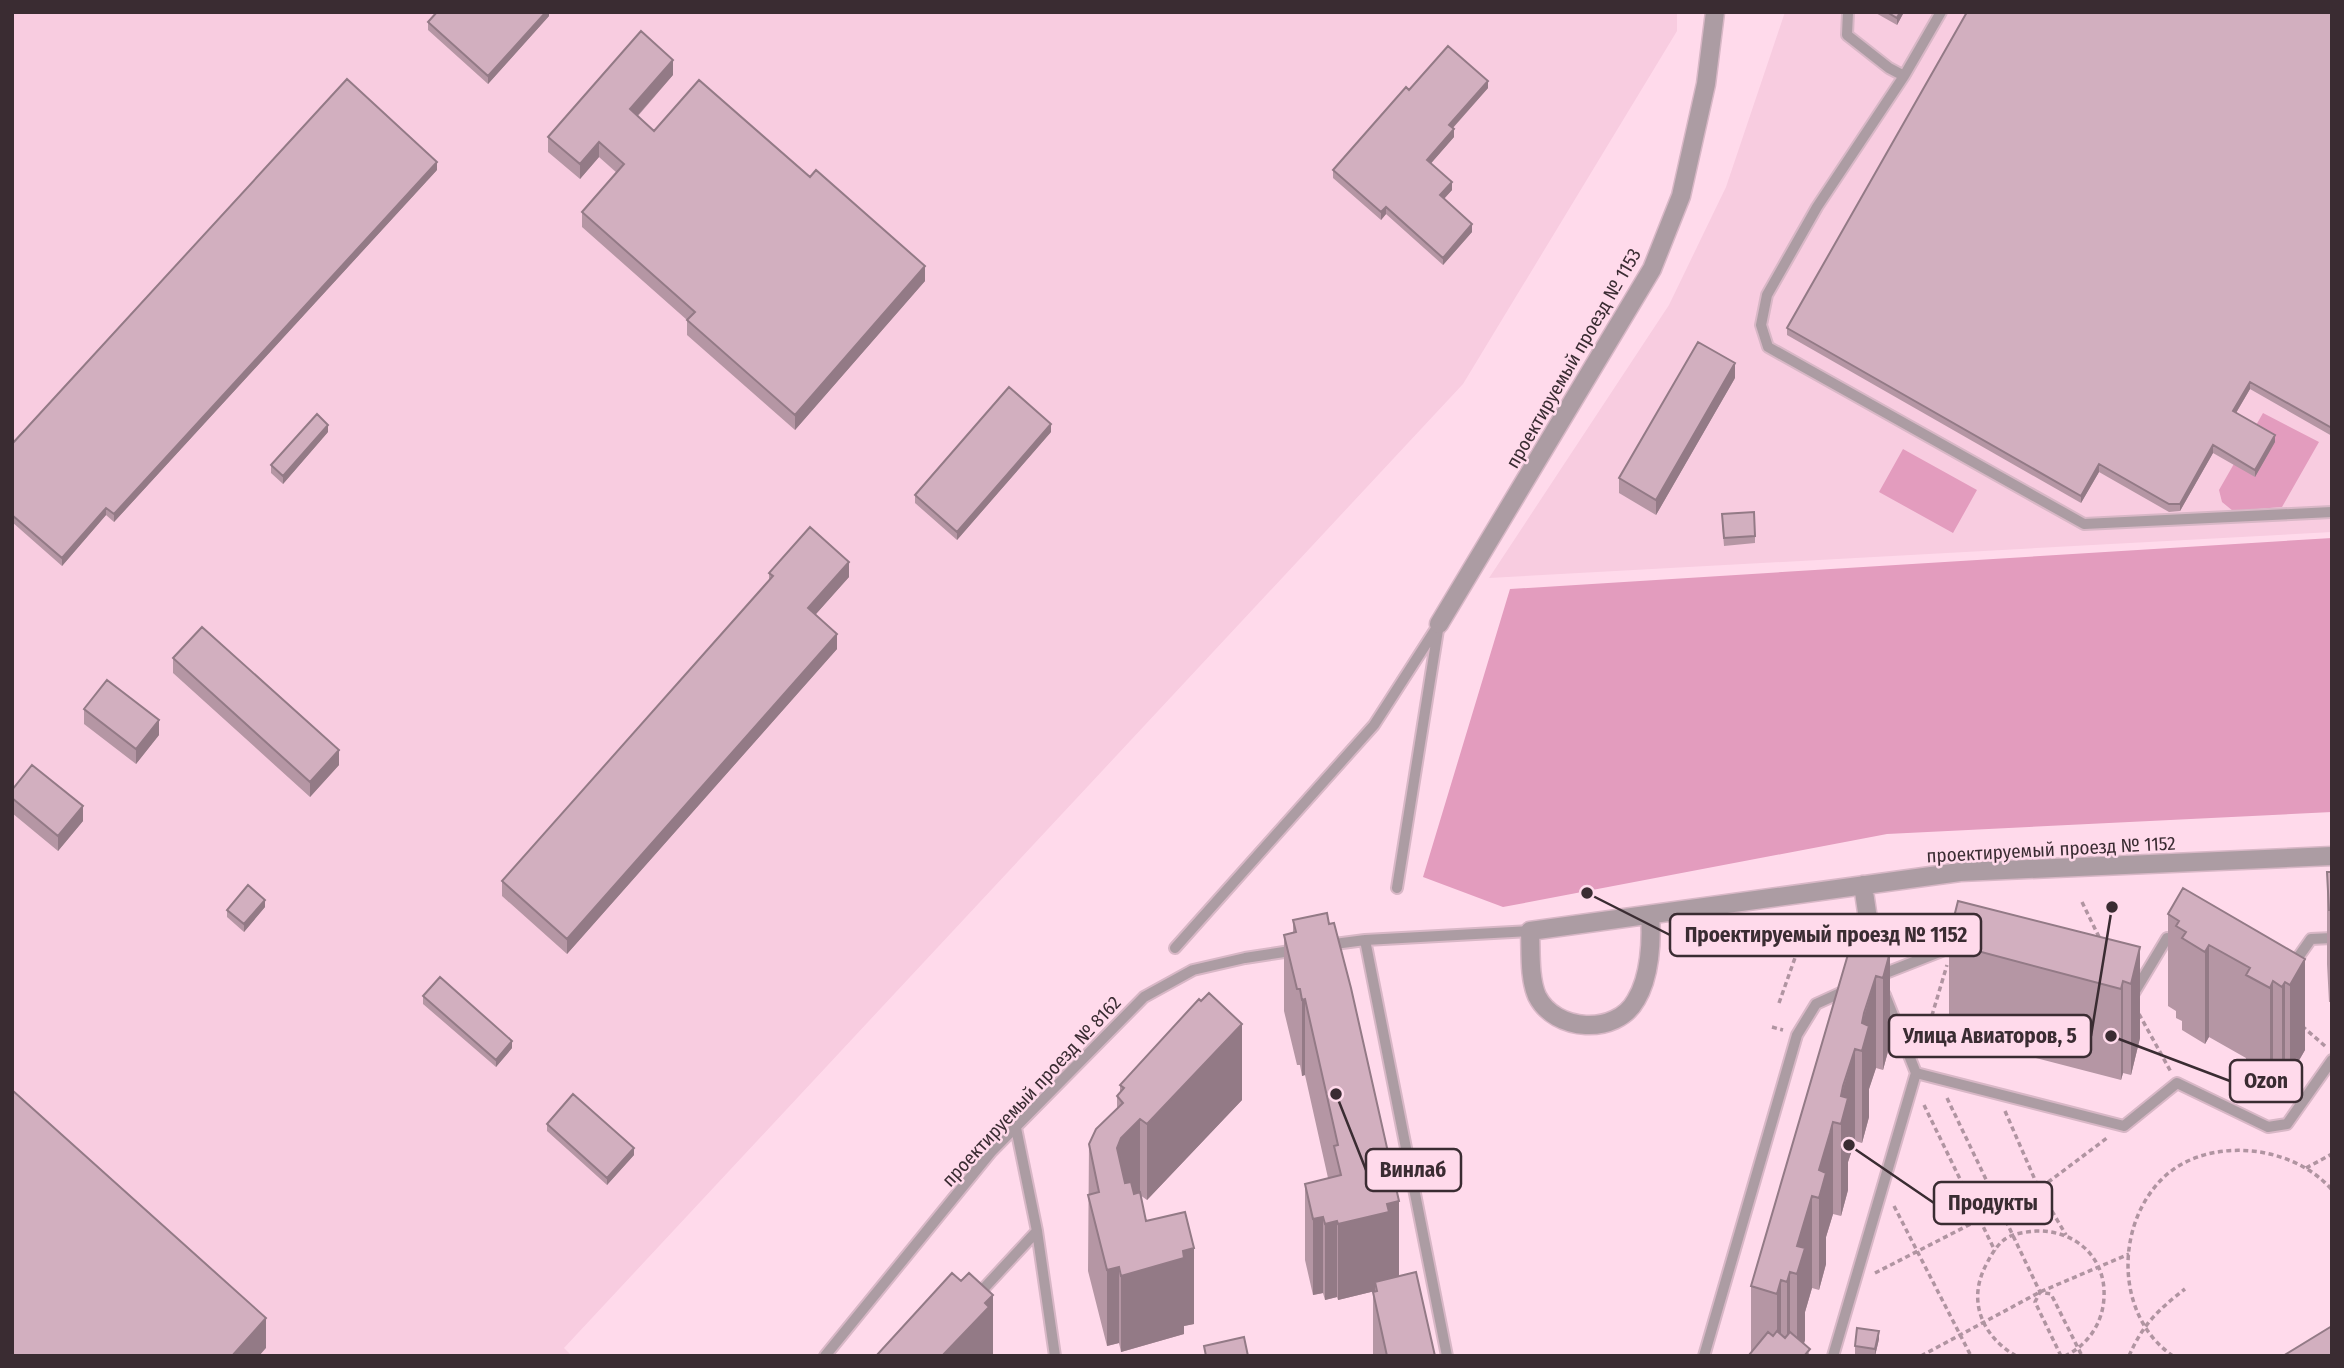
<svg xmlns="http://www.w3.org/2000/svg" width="2344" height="1368" font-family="'Fira Sans Condensed',sans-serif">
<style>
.built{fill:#f8cce0}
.green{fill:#e39cbe}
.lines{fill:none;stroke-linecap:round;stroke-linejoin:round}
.lane-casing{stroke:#d8b7c6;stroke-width:14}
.street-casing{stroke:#d8b7c6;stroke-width:21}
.path{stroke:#b094a1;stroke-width:3.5;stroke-dasharray:5 3.5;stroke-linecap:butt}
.lane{stroke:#ac9ca3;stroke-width:10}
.street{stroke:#ac9ca3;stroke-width:18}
.wall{fill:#b596a4}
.shaded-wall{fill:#937a86}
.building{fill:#d2afbf;stroke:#937a86;stroke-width:2}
.labels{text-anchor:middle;stroke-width:5;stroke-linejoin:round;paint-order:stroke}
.street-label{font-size:19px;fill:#3a2c32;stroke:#ffdaeb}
.leader{fill:none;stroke:#3a2c32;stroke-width:2.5}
.callout-dot{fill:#3a2c32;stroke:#ffdaeb;stroke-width:2.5}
.callout{fill:#ffdaeb;stroke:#3a2c32;stroke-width:2.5}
.callout-label{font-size:21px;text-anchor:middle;font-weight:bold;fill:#3a2c32}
</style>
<rect width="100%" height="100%" fill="#ffdaeb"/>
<path class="built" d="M12,12H1677V31L1463,384L564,1348L572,1356H12Z
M1785,12H2332V532L1489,578L1669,305L1726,187Z"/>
<path class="green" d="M2263,413L2319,442L2282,507L2233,511L2222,502L2219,490Z
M1903,449L1977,490L1953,533L1879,492Z
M2332,538V812L1887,834L1503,907L1423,877L1510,589Z"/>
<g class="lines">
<defs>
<path id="lane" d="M1848,12L1847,35L1889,68L1904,76
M1941,12L1904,76L1817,207L1767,295L1761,325L1768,347L2084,524L2332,512
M1397,888L1438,630
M1365,940L1447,1356
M1327,945L1365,940L1530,931
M1175,948L1374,725L1439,624
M2292,966L2311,939L2332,938
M1878,976L1952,947L1961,950
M2134,993L2167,938L2179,945
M1885,995L1916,1073
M1016,1128L1037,1231L1055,1356
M975,1298L1037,1231
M825,1356L991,1152L1144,997L1193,970L1245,958L1297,950
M1704,1356L1797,1035L1816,1004L1849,989
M1833,1356L1916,1073L2124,1126L2177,1083L2268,1127L2287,1124L2332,1060"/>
<path id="street" d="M1439,624L1652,269L1681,196L1706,84L1715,12
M1863,885L1873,953
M1650,915C1652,941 1650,977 1636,1000C1616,1036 1555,1032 1537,996C1529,978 1531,951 1530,931L1960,872L2332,856"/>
</defs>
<use href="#lane" class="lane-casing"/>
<use href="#street" class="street-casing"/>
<path class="path" d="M2082,902L2100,939
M1779,1003L1796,955L1810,945L1853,936
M2139,1014L2171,1072
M2302,1026L2325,1046
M1772,1027L1783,1030
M1927,1032L1947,965
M1947,1098L2040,1292
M1924,1105L1995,1251
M2005,1111L2039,1189L2066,1235
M2306,1168L2332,1154
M1894,1206L1971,1356
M1875,1273L2039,1189L2107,1138
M1921,1356L2040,1292L2129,1254
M2016,1356C1982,1336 1967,1301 1986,1265C1991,1255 1996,1246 2005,1239C2014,1233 2026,1232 2036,1231C2075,1230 2106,1257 2104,1297C2103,1323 2088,1345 2065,1356
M2061,1356L2035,1302L2040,1292L2051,1294L2082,1356
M2129,1356C2143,1324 2158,1310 2185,1289
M2173,1356C2117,1318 2114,1230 2160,1181C2203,1135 2292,1143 2332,1190"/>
<use href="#lane" class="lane"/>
<use href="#street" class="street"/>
</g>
<path class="wall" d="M549,12V16L488,84L428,30V22Z
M1874,12H1904L1897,25Z
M2332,12V436L2250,389L2236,413L2275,442L2255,477L2213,453L2180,511L2169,512L2099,472L2081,503L1787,335V328Z
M673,75L638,116L654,131L925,281L795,430L687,335V320L582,227V212L617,173L599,157L580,179L548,152V137Z
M1488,88L1453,128L1454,137L1431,163L1452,190L1444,199L1472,232L1443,265L1386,214L1381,220L1333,178V170L1409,90Z
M437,170L114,522L106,515L62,566L12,522V444Z
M1735,378L1656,515L1619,493V478Z
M328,432L283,484L271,473V465Z
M1051,432L957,540L915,503V495Z
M1722,522L1755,536V543L1724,546Z
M769,573L849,577L815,615L837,649L567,954L502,896V881L769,580Z
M173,658L339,765L310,797L173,673Z
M84,709L159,735L136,764L84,724Z
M12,790L83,821L58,851L12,813Z
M2327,872H2332V1002H2329L2327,964Z
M265,907L244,932L227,917V910Z
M2168,914L2305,959V1050L2290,1076L2285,1073L2282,1078L2273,1073L2270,1080L2246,1066V1058L2209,1037L2205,1044L2182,1030V1021L2176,1018V1011L2168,1006Z
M1293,920L1399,1276L1435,1356H1373V1292L1375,1291L1338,1300L1337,1297L1325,1300L1323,1293L1313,1295L1305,1260V1184L1328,1178L1305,1075L1302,1076L1300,1065H1297L1284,1011V935L1293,932Z
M1949,937L2140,947V1038L2131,1075L2123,1073L2121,1080L1955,1037V1031L1949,1029Z
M1886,951L1890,1044L1883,1070L1876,1068L1869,1089V1117L1862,1143L1855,1141L1848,1162V1190L1841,1216L1833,1214L1830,1224L1826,1237V1264L1819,1290L1812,1288L1805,1312V1340L1804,1343L1810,1356H1749L1751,1353V1286Z
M423,996L512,1048L496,1067L423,1004Z
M1201,1001L1242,1100L1147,1200L1140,1195L1146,1221L1194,1324L1184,1326V1334L1121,1352L1119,1343L1107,1346L1088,1271L1089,1144L1117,1110V1096L1120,1092V1085Z
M547,1124L634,1155L607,1185L547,1131Z
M1879,1339L1875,1356L1855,1354V1346Z"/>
<path class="shaded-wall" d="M546,12H549V16L488,84V76Z
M1900,12H1904L1897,25V18Z
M673,60V75L630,124V109Z
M1488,81V88L1449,132V125Z
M1454,129V137L1427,168V160Z
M599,142V157L580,179V164Z
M437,162V170L114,522V514Z
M1452,182V190L1440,203V195Z
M1386,207V214L1381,220V212Z
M1472,224V232L1443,265V258Z
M925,266V281L795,430V415Z
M1735,363V378L1656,515V500Z
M2250,382V389L2233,418V411Z
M1051,424V432L957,540V532Z
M328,425V432L283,484V476Z
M2275,435V442L2255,477V470Z
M2213,445V453L2180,511V504Z
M2099,464V472L2081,503V496Z
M106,508V515L62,566V558Z
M849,562V577L808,623V608Z
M837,634V649L567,954V939Z
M159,720V735L136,764V749Z
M339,750V765L310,797V782Z
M83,806V821L58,851V836Z
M265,900V907L244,932V924Z
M1886,941V967L1890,952V1044L1883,1070V951Z
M2209,945V1037L2205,1044V952Z
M2140,947V1038L2131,1075V984Z
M2305,959V1050L2290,1076V985Z
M1876,976V1068L1869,1089V1117L1862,1143V1023Z
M2123,981V1073L2121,1080V989Z
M2273,981V1073L2270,1080V988Z
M2285,982V1073L2282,1078V987Z
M1305,999V1075L1302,1076V1000Z
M1242,1024V1100L1147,1200V1124Z
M512,1041V1048L496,1067V1060Z
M1855,1049V1141L1848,1162V1190L1841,1216V1096Z
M1140,1119V1195L1121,1214L1117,1148L1121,1138Z
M1833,1122V1214L1826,1237V1264L1819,1290V1170Z
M634,1148V1155L607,1185V1178Z
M1812,1196V1288L1805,1312V1340L1800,1356H1797V1246Z
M1399,1201V1277L1375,1282V1291L1338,1300V1224L1387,1204Z
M1323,1217V1293L1313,1295V1219Z
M1337,1221V1297L1325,1300V1224Z
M1194,1248V1324L1184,1326V1334L1121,1352V1276L1183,1251Z
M1119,1267V1343L1107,1346V1270Z
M1790,1272V1356H1787V1282Z
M1781,1280V1356H1777V1294Z
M993,1295V1356H942L985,1303Z
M266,1318V1348L259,1356H232Z
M1879,1331V1339L1875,1356V1349Z"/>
<path class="building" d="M437,12H546L488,76L428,22Z
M1887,12H1900L1897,18Z
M1967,12H2332V428L2250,382L2233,411L2275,435L2255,470L2213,445L2180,504H2169L2099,464L2081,496L1787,328Z
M641,31L673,60L630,109L654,131L699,80L810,177L816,170L925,266L795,415L687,320L695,312L582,212L624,164L599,142L580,164L548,137Z
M1448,46L1488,81L1449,125L1454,129L1427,160L1452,182L1440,195L1472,224L1443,258L1386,207L1381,212L1333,170L1406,87L1409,90Z
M347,79L437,162L114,514L106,508L62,558L12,515V444Z
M1698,342L1735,363L1656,500L1619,478Z
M1009,387L1051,424L957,532L915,495Z
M317,414L328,425L283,476L271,465Z
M1754,512L1755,536L1724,538L1722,514Z
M810,527L849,562L808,608L837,634L567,939L502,881L773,576L769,573Z
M202,627L339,750L310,782L173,658Z
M107,680L159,720L136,749L84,709Z
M32,765L83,806L58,836L12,798V790Z
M2327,872H2332V910H2329Z
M248,885L265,900L244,924L227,910Z
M2183,888L2305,959L2290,985L2285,982L2282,987L2273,981L2270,988L2246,975L2250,968L2209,945L2205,952L2182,938L2186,932L2176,926L2179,921L2168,914Z
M1958,901L2140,947L2131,984L2123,981L2121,989L1955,945L1956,939L1949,937Z
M1327,913L1329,924L1334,923L1351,988L1399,1201L1387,1204L1389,1212L1338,1224L1337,1221L1325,1224L1323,1217L1313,1219L1305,1184L1341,1175L1334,1146L1338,1145L1305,999L1302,1000L1300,989H1297L1284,935L1296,932L1293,920Z
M1856,927L1882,934L1881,939L1886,941L1883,951L1890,952L1883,978L1876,976L1864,1013L1862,1023L1869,1026L1862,1051L1855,1049L1843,1086L1841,1096L1848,1098L1841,1124L1833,1122L1830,1133L1819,1170L1826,1173L1819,1198L1812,1196L1797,1246L1805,1248L1797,1274L1790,1272L1787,1282L1781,1280L1777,1294L1751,1286Z
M440,977L512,1041L496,1060L423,996Z
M1209,993L1242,1024L1147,1124L1140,1119L1121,1138L1117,1148L1125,1183L1131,1182L1134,1194L1140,1192L1146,1221L1185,1212L1194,1248L1183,1251L1184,1258L1121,1276L1119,1267L1107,1270L1088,1195L1099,1192L1089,1144L1096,1129L1123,1103L1117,1096L1124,1088L1120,1085L1199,999L1201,1001Z
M12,1090L266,1318L232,1356H12Z
M573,1094L634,1148L607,1178L547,1124Z
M1416,1272L1435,1356H1387L1373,1292L1377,1291L1375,1282Z
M952,1273L961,1281L969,1273L993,1295L985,1303L989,1307L942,1356H876Z
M2332,1326V1356H2283Z
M1857,1328L1879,1331L1875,1349L1855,1346Z
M1777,1331L1785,1338L1790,1332L1810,1349L1805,1355L1806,1356L1749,1355L1768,1332L1773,1336Z
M1244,1337L1248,1356H1206L1204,1346Z"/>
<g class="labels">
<g class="street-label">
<text transform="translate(1573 358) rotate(-60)" y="7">проектируемый проезд № 1153</text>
<text transform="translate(2051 849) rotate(-3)" y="7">проектируемый проезд № 1152</text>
<text transform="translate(1031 1091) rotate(-47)" y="7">проектируемый проезд № 8162</text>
</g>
</g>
<path class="leader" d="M1587 893L1670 935M2112 907L2091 1036M2111 1036L2230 1081M1336 1094L1366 1170M1849 1145L1934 1203"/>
<g class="callout-dot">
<circle cx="1587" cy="893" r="7"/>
<circle cx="2112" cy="907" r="7"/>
<circle cx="2111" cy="1036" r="7"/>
<circle cx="1336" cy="1094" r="7"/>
<circle cx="1849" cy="1145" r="7"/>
</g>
<g class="callout">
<rect x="1670" y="914" width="311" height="42" rx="7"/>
<rect x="1889" y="1015" width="202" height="42" rx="7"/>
<rect x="2230" y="1060" width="72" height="42" rx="7"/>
<rect x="1366" y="1149" width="95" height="42" rx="7"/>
<rect x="1934" y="1182" width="118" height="42" rx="7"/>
</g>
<g class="callout-label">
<text x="1826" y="942">Проектируемый проезд № 1152</text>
<text x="1990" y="1043">Улица Авиаторов, 5</text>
<text x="2266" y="1088">Ozon</text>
<text x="1413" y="1177">Винлаб</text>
<text x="1993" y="1210">Продукты</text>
</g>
<rect width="2344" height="1368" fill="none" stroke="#3a2c32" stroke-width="28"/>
</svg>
